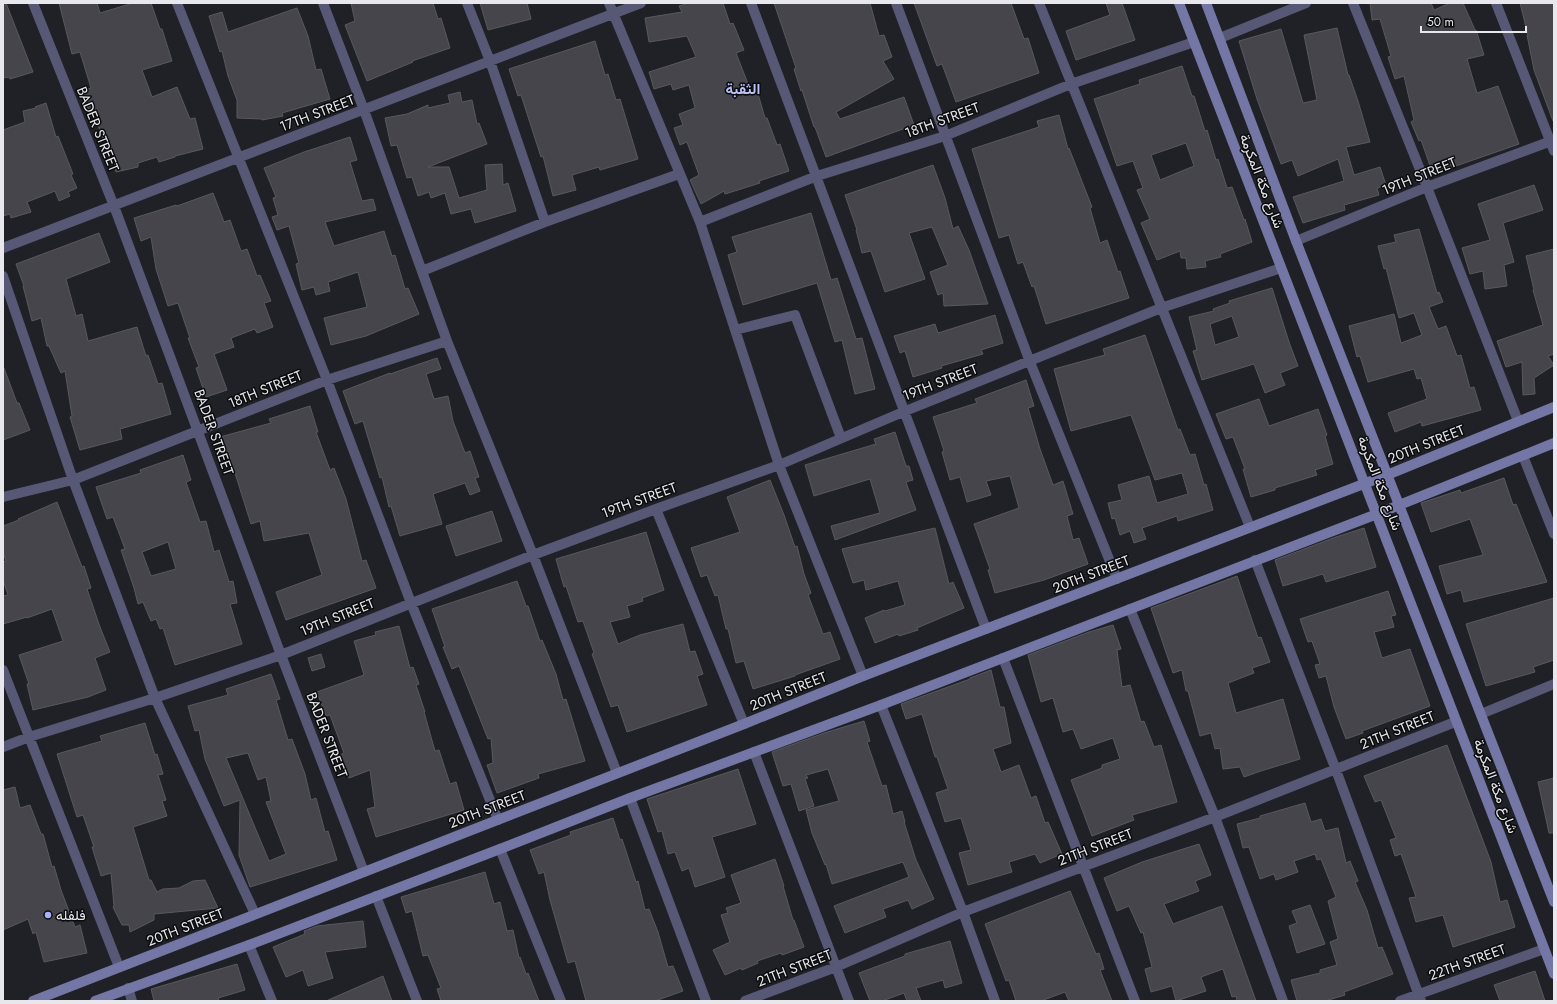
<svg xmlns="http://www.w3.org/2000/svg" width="1557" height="1004" font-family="Jost,Vazirmatn,sans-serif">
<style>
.building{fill:#45454b;stroke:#58595f;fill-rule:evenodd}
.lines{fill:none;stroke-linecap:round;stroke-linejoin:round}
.street{stroke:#565876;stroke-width:10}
.secondary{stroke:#7477a6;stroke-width:10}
.poi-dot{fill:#aab0fb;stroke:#0a0b0d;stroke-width:1.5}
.labels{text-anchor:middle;stroke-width:3;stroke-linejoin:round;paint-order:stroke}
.street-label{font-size:14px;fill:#e8e8ec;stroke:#0a0b0d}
.poi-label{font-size:14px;fill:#e8e8ec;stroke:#0a0b0d;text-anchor:start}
.neighbourhood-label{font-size:15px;font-weight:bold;fill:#bcc1fa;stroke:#0a0b0d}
</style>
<rect width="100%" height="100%" fill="#202126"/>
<path class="building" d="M3,3H6L33,72L10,79L9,77L3,78Z
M59,3H97L100,13L133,3H151L160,29H162L172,61L142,70L152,97L177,87L190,119L195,118L203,149L175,156V157L159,162L157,157L138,163V167L116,172L109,139L104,141L93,113L90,114L82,91L91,88L80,52L72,54Z
M351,3H433L438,19L441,18L450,48L412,61L413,62L367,81L345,25L355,21Z
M480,3H527L531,19L488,30Z
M689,3H723L730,24L733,23L744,50L736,53L750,89L756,87L765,118H767L777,145L780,144L789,171L759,181L760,183L725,194L724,191L701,204L690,180L699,175L687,142L680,145L674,128L683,125L679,114L695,108L689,85L673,90L671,84L654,89L649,72L696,57L687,36L649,42L645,18L682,12L679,6Z
M774,3H870L879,36L884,35L892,57L883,61L894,79L836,112L840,119L904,97L914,125L826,157L815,127H814L802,90L801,91L794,69L796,68Z
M914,3H1011L1024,39L1028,38L1039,73L956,102L942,64L937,66Z
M1106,3H1122L1135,40L1076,60L1066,31L1110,15Z
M1370,3H1431L1434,10L1450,3H1463L1475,30H1476L1484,55L1467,59L1477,93L1498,86L1519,144L1433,174L1421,140L1419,141L1411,122L1414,120L1404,76L1395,79L1388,57L1391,56L1380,19L1372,20Z
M1520,3H1554V121H1553L1534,70L1527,35H1528Z
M297,8L308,36L316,70L321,69L330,99L282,113L283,116L262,120V119L237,118V100L228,76L222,51L220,52L209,16L222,12L228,32Z
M1337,28L1348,75H1349L1358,101L1370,142L1346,147L1354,175L1380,167L1386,185L1377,188L1379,195L1344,205L1345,210L1303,223L1293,197L1344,181L1338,159L1298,176L1292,160L1281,164L1257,99L1239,41L1281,29L1303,103L1317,100L1304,35Z
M595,41L605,75L608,74L616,100L620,99L638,159L600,170L599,167L572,175L576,190L553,196L543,156L541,157L521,95L518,96L509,69Z
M1182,66L1192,96H1194L1205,131L1207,130L1216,160L1218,159L1227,188L1232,187L1244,220L1245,219L1252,242L1220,254L1221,257L1205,261L1206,267L1187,269L1186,258H1181L1180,251L1157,260L1141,223L1150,219L1137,190L1143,188L1133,161L1117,166L1094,99L1140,84L1139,80ZM1186,143L1194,166L1160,180L1151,155Z
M460,92L462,102L472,100L477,124L479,123L487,144L428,167H449L459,198L487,190L485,165L502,164L503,185L508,183L516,211L475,223L471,209L451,214L445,193L431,198L429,192L418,196L412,177L407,178L397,145L391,146L385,118L407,114L428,105V108L450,103L448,95Z
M46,103L56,137L58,136L73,174L71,175L77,188L68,192L70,196L59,201L55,191L27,202L31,212L11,218L10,214L3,216V130L25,122L23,111L36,108L35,107Z
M1059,115L1068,149L1069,148L1092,207L1090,208L1100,243L1107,240L1118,272L1120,271L1129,298L1046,324L1034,286L1032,287L1023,262L1018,264L1009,235L999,238L972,149L1039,127L1037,121Z
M350,137L357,160L350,162L362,201L373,199L376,210L325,222L334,246L384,231L392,256L395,255L405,289L408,288L419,314L366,336L331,345L324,318L367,307L358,272L328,282L330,291L316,295L314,287L302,290L296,264L299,263L289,226L277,230L272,217L278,215L273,198L276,197L264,168L304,152Z
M933,165L945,198L953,229L958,226L969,250L988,304L944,306L943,293L938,295L930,272L948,265L932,227L909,233L925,279L885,292L871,251L862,253L856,230H857L845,195Z
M1534,185L1543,210L1503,223L1514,262L1504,265L1507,286L1485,289L1483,271L1470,274L1462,248L1490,240L1478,204Z
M213,193L224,222L230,220L241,251L247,249L257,276L260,275L271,301L264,303L273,327L257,333L255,329L231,338L234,347L214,354L227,390L206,397L196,368L199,367L188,338H190L178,303L168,306L156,269L151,237L141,241L134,218L176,205L177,206Z
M811,213L831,280L837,278L856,339L862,338L875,389L855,394L842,340L835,342L817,283L743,305L728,255L737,252L732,237Z
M1419,229L1437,293L1439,292L1443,302L1429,307L1438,329L1446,326L1457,356L1461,355L1470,388L1474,387L1481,410L1422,426L1421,422L1395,432L1388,413L1427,399L1421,378L1417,379L1414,369L1368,382L1360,356L1357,357L1349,326L1394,314L1401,343L1422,335L1414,313L1399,318L1386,268L1384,269L1378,246L1396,242L1394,235Z
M99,233L110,262L66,279L76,316L82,314L88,341L137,327L146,356L148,355L158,384L162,383L171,414L120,429L122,439L80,450L70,417L72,416L65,371L61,373L49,346H47L41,318L32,321L23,286H24L16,264Z
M1554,249V354L1548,356L1554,365L1534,378L1535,394L1523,395L1522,362L1506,367L1497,341L1543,325L1533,290H1534L1526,256Z
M1272,288L1289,342L1298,366L1280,373L1285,385L1265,393L1254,364L1202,380L1193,351L1197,350L1189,317L1214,311L1213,309L1230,303L1229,301ZM1232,316L1239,337L1215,345L1210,324Z
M995,315L1003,343L981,350L983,354L941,366L942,368L913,377L905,351L900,353L894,336L935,324L938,333Z
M1145,335L1178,430L1180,429L1190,455L1195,454L1204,485L1206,484L1213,510L1178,521L1177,516L1142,528L1146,539L1134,543L1130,531L1120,535L1115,518L1112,519L1108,503L1122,500L1118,485L1149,476L1157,503L1188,494L1182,473L1155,480L1131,415L1071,431L1054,369L1105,355L1103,349Z
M437,358L441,369L426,374L434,399L448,396L453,421L465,453L470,451L479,477L475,478L480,491L470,495L465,483L433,494L442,524L400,536L391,506L389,507L382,477L380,478L363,421L355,424L343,391L390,373V374Z
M3,368H4L17,403H19L30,430L3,440Z
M1026,380L1034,406L1028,408L1040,449L1053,485L1063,481L1073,514L1067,516L1073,540L1079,538L1088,564L1044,580L995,593L988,570L990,569L974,524L1019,508L1010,476L986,481L991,495L967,502L960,477L950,480L942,452L944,451L933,417L977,403L975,399Z
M1259,399L1269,426L1318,409L1327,435L1325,436L1333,464L1315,470L1317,475L1275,488V490L1251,497L1243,469H1245L1233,437L1226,439L1216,414Z
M310,406L318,432H316L330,470L334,468L346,499L362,561L366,560L376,588L286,620L276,592L322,575L309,533L264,541L260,521L251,524L229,454L225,455L220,437L271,423L269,419Z
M895,432L906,466H909L913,480L906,482L916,510L835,540L831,526L880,513L870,479L814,496L805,465L876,444L874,439Z
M183,455L191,480L186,482L200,522L206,521L214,552L219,550L229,582L233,581L237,603L230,604L242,644L175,665L163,628L160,629L156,619L151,621L143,602L138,604L134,588L121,550L125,549L113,517L107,519L96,487L141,473L140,470ZM168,542L176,569L151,576L142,552Z
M1504,478L1513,505L1516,504L1547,582L1464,602L1461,590L1447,594L1439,566L1483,555L1470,519L1431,532L1421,503L1460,490L1461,493Z
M770,480L784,515L795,547L797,546L804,574L811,593L808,595L823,634L830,632L840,659L795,675V676L753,689L744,661L736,663L728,629H726L718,595L715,596L707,575L701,577L691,548L740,532L727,497Z
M57,502L82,567L84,566L91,588L87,589L100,627L110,652L95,658L106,690L88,697L33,710L27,684H29L19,655L63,641L52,609L27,618V617L3,624V596L8,595L3,580V562L6,561L3,552V526L19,520L18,519Z
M492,511L502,541L456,556L446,526Z
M935,528L949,584L953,582L964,608L917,628L918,630L899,636L898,634L875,643L865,618L884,610L885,611L905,605L898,581L866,590L864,580L853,583L842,549Z
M1364,528L1376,567L1326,582L1323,574L1283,586L1275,560L1336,537Z
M646,532L664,590L642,598L643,601L627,606L630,617L610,622L618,644L640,635L683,624L690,652L695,651L703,674L697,676L707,705L627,732L618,705L611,707L592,654L594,653L583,621L578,622L566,586L564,587L556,559Z
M1237,576L1258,638L1261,637L1270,662L1252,668L1254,673L1228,683L1236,713L1283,699L1300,759L1261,771L1244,777L1240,767L1223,769L1220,748L1215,749L1211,733L1200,736L1188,691H1186L1182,670L1173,673L1151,608Z
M517,581L526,606H528L540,641L542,640L556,674L563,700L566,699L585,761L538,774L539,778L497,793L487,765L493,763L491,738L488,739L459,666L452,669L443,647H445L432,609Z
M1388,591L1396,615L1391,616L1394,627L1374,632L1382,658L1410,649L1430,706L1362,731L1363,733L1346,739L1334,707L1326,676L1319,678L1315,665L1320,664L1312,641L1308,642L1300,619Z
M1554,598V660L1533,667L1535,672L1486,686L1466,624Z
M1113,625L1121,649L1117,650L1122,687L1130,685L1141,722L1144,721L1154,747L1161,745L1177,802L1132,815L1134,820L1092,836L1071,780L1102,768V765L1120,759L1113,738L1081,749L1073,729L1063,732L1053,698L1041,702L1028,655L1089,632Z
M399,626L410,668L413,667L419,684L416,685L425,712H424L435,751L439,750L450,784L456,782L464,810L376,837L367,809L375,807L370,770L349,778L340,755L344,753L330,715L326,716L317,692L364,675L354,641L376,635L375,632Z
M321,654L325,667L312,671L308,658Z
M991,670L1000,707H1004L1011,743L993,749L1001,772L1019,765L1031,798L1036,796L1045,823L1048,822L1062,854L1040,863L1035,854L1009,862L1012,872L968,885L959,853L971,850L961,818L945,822L936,793L948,789L937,757H935L922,714L906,719L901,704L970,679V678Z
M271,674L280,699L276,700L288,740L292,739L305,774L311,800L316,798L325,832L328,831L337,860L250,887L239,855L240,800L224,806L205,759L199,730L195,731L188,706L228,695L226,689ZM248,753L258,780L266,777L271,801L266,802L286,854L269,861L226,758Z
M864,721L870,741L867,742L882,786L886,785L893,814L902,811L905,822H904L916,860L934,899L912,909L908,900L883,909L886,917L845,933L834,906L909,877L903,862L832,884L826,864L825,865L812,833L806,810L839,801L828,769L806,775L808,778L805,779L814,806L799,811L791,784L783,786L772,752L824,733Z
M145,723L155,755L157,754L163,774L158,775L166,800L162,801L167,816L133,827L149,880H151L157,892L163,889L179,888L193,881L205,880L218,908L154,914V920L130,932L129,925H122L113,907L114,906L111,873L101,876L92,847H94L83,815L77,817L57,754L102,741L100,736Z
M1447,745L1491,862L1500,902L1507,900L1515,927L1453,947L1443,915L1416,922L1409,898L1416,897L1401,854L1395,856L1390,840L1396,838L1381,800L1375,802L1364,776Z
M738,769L756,824L712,837L725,877L695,887L689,868L682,871L675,852L668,854L662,831L658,832L647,799Z
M1554,778V833H1549L1538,782Z
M15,787L20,808L30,805L41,834H43L52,867L54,866L61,890L75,927L80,925L87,953L44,962L36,932L33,934L28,919L3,930V790Z
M1305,803L1311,822L1321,819L1325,831L1338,828L1346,863L1350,861L1358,881L1355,882L1367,910L1378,948L1382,947L1393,974L1344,992L1345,995L1325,1001H1297L1291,980L1320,973V970L1337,965L1330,942L1338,939L1328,901L1336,897L1321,859L1317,860L1315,854L1294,861L1298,872L1276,880L1274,874L1260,879L1249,847L1243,848L1237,824L1260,818V816Z
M613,818L620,840L622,839L636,882L638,881L645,910L649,909L658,932L668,967L673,966L683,991L655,1001H586L575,961L568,963L550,900L544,872L539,874L530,850L571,835L570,832Z
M1199,844L1211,875L1195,881L1199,891L1164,904L1173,924L1222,906L1256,1001H1237L1236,996L1232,997L1223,969L1201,977L1206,991L1176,1001L1172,986L1151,992L1145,969L1152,967L1143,932L1141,933L1129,906L1117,911L1104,878L1142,862Z
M775,859L784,886H783L793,920H794L804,947L782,955L781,953L757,961L758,963L742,970L741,968L725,975L713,950L730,942L721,915L728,913L726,908L741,903L731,875Z
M485,872L494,904L500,902L507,931L513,930L519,958L520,957L526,974L528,973L539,1001H441L437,989L441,988L428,955L423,956L412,911L406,913L401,897Z
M1070,891L1096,954L1099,953L1104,969L1100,970L1112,1001H1069L1065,992L1041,1001H1016L1009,980L1006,981L985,924Z
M1310,905L1325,944L1297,953L1289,926L1297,923L1292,911Z
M363,921L366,947L325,952L333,978L308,986L303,970L286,977L273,947L305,934L304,931L317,926Z
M950,941L962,983L945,988L943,980L916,988L921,1001H907L904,993L882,1001H870L859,973L905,956V954Z
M237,964L245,990L218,998L219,1001H154L151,989Z
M1535,971L1545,1001H1500L1494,985Z
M383,976L392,1001H326Z"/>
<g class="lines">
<path class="street" d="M33,3L114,206L281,655L364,872
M177,3L327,380L411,603L498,820
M323,3L364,110L447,341L533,555L617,773
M467,3L490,61L545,222
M609,3L700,222L779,465L863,676
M751,3L986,629
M896,3L1030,362L1117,579
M1039,3L1250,527
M1353,3L1427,187L1518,421
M1496,3L1554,151
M1220,38L1306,3
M700,222L817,176L945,136L1071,84L1194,42
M1296,241L1427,187L1554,140
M3,248L641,3
M422,271L545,222L679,174
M3,276L73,480L155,698L255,914
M735,330L795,315L841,438
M1523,456L1554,534
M3,497L73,480L327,380L447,341
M656,509L744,724
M1255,560L1336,770L1421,1001
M1130,609L1215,817L1283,1001
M1003,658L1135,1001
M3,670L119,967
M881,705L963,912L995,1001
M1481,714L1554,684
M3,747L29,737L155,698L281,655L533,555L656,509L779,465L903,412L1161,308L1281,268
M754,752L849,1001
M630,798L706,1001
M500,849L561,1001
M376,896L417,1001
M249,945L272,1001
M128,988L132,1001
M745,1001L836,967L963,912L1215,817L1455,722
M1400,1001L1544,949"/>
<path class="secondary" d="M1179,3L1554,974
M1206,3L1296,241L1554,902
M33,1001L744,724L863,676L1387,475L1554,407
M95,1001L249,945L500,849L630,798L881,705L1377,514L1554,443"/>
</g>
<circle class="poi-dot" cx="48" cy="915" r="4"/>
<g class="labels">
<g class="street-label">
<text transform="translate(317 113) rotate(-21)" y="5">17TH STREET</text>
<text transform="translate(942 120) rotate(-20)" y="5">18TH STREET</text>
<text transform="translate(98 129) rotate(68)" y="5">BADER STREET</text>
<text transform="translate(1419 176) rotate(-22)" y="5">19TH STREET</text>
<text transform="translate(1262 181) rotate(69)" y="5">شارع مكة المكرمة</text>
<text transform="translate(940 382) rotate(-21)" y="5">19TH STREET</text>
<text transform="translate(265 389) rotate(-22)" y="5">18TH STREET</text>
<text transform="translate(214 432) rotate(70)" y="5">BADER STREET</text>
<text transform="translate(1426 444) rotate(-22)" y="5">20TH STREET</text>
<text transform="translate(1380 483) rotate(69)" y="5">شارع مكة المكرمة</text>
<text transform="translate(639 500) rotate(-20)" y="5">19TH STREET</text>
<text transform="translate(1091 574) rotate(-21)" y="5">20TH STREET</text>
<text transform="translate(337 617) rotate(-22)" y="5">19TH STREET</text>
<text transform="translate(788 691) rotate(-22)" y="5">20TH STREET</text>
<text transform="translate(1397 730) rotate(-22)" y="5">21TH STREET</text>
<text transform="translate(327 735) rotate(69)" y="5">BADER STREET</text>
<text transform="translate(1496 786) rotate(69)" y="5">شارع مكة المكرمة</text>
<text transform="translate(487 809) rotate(-21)" y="5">20TH STREET</text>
<text transform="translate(1095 847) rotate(-21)" y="5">21TH STREET</text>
<text transform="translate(185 927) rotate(-21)" y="5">20TH STREET</text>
<text transform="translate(1467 962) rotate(-20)" y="5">22TH STREET</text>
<text transform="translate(794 968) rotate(-21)" y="5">21TH STREET</text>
</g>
<g class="poi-label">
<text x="56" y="920">فلفله</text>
</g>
<g class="neighbourhood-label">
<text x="743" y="94">الثقبة</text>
</g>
</g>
<rect width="1557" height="1004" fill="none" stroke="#e8e8ec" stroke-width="8"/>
<path d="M1421 26v6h105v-6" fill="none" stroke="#e8e8ec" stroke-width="2"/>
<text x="1427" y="26" font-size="12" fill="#e8e8ec" stroke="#0a0b0d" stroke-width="3" paint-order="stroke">50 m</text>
</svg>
